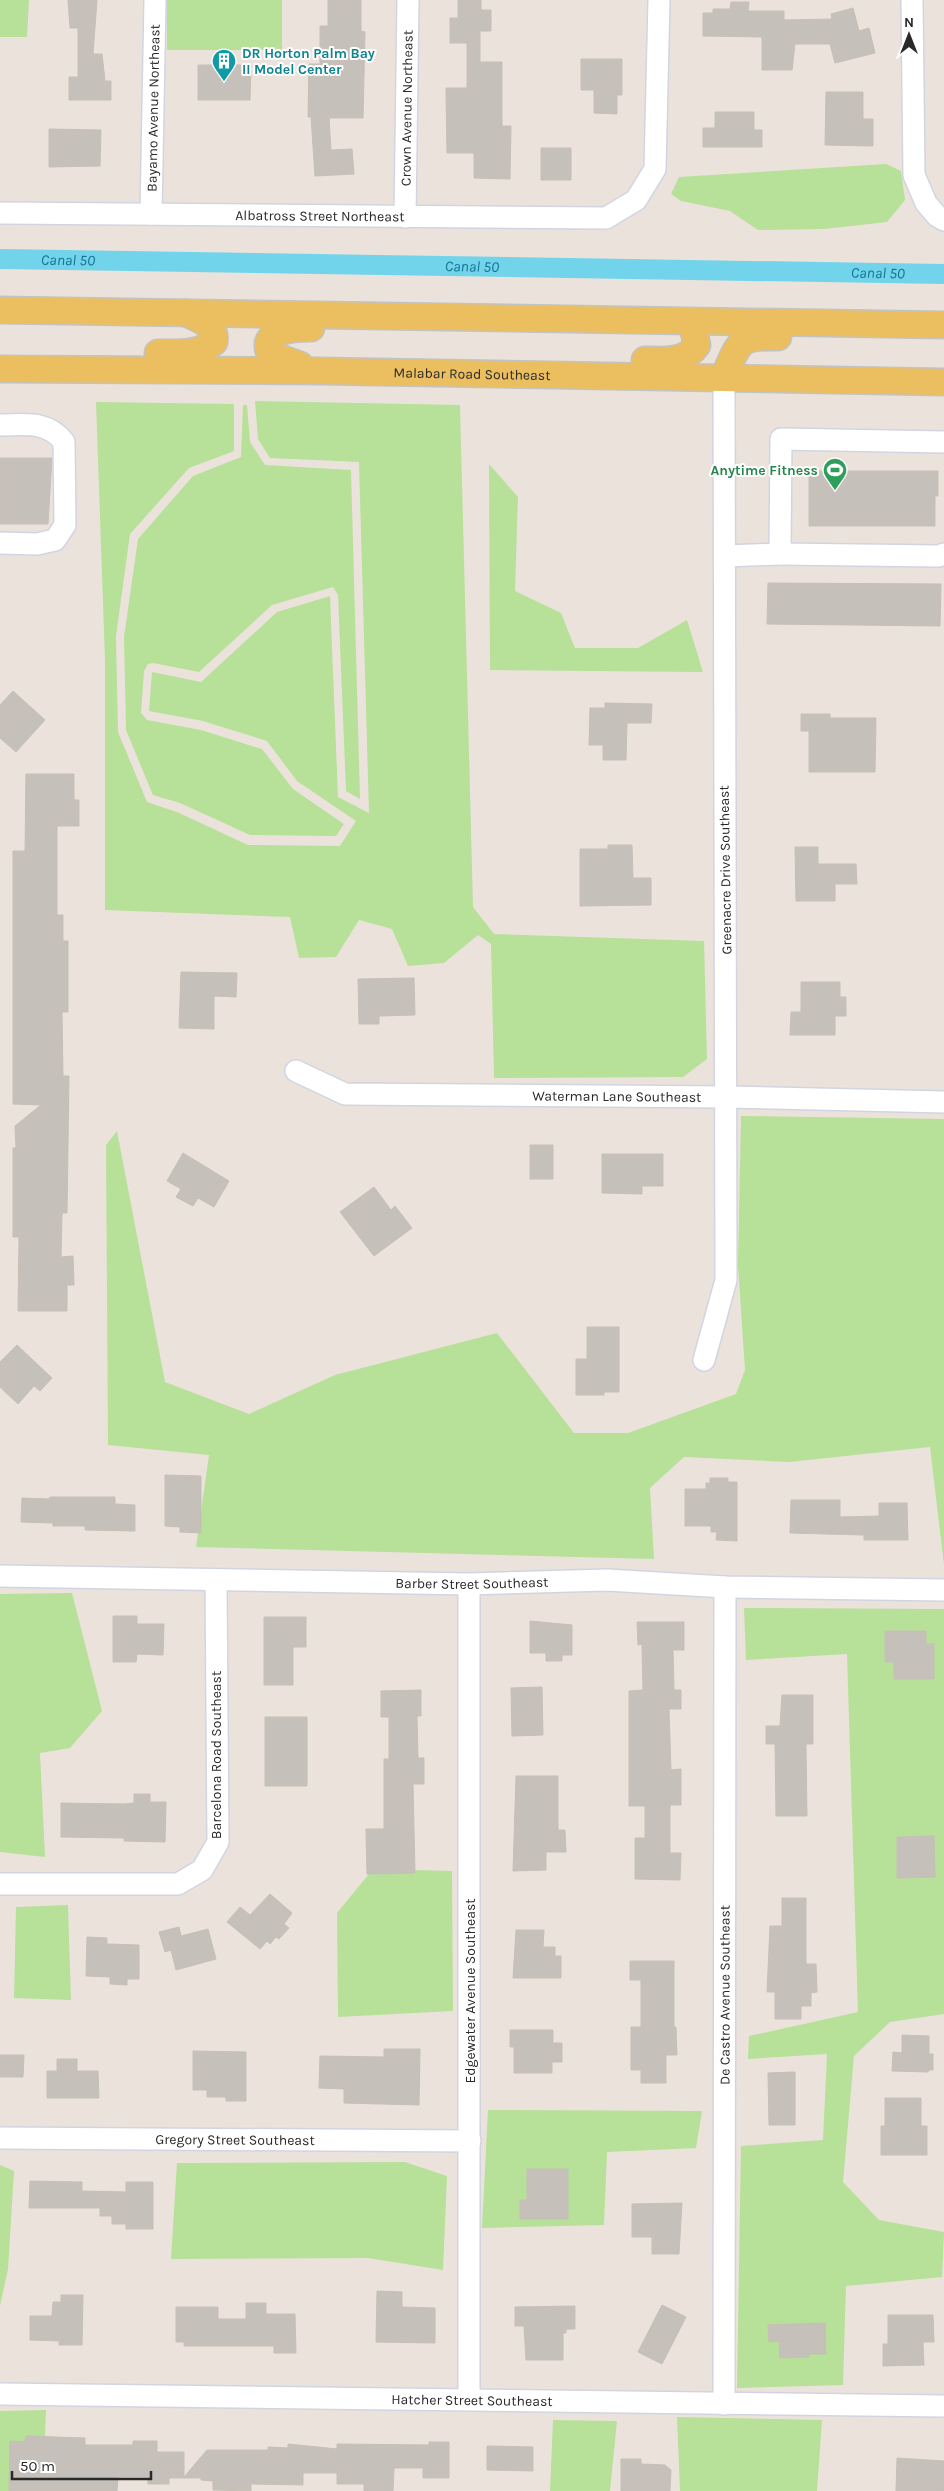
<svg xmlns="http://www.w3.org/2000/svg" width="944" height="2491" font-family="Karla,sans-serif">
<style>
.green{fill:#b7e099}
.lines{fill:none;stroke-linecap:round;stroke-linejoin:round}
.canal{stroke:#72d4ea;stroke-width:20}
.building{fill:#c6c0bb;stroke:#c6bfb5}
.minor-casing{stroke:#d1d5e2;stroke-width:24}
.major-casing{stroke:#c3c3c3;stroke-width:29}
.minor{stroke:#fff;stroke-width:21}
.major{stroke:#ebbf60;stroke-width:26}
.labels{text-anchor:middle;stroke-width:4;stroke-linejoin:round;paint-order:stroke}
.culture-label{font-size:14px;font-weight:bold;fill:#0d838f;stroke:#fff;text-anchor:start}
.street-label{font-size:14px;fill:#292929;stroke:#fff}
.leisure-label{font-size:14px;font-weight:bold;fill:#27864d;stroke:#fff;text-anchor:end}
.water-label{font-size:15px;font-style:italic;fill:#127394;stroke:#fff}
</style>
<rect width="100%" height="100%" fill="#ebe3db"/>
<path class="green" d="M0,0H29L27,37H0Z
M167,0H282V50H167Z
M886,164L901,171L905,200L887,222L824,229L758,230L730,211L681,201L671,194L679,177Z
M255,401L460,405L473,907L494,934L704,941L707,1059L683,1077L494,1078L491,944L478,935L444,963L408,966L392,929L359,920L336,957L299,958L290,917L105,910V660L96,402L234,404V451L189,468L130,534L116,636L118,732L147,802L177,812L248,845L340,846L356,821L297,781L267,741L203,721L149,711L152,672L201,682L277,612L330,596L338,797L369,813L359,462L270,458L258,439Z
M243,405H247L250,442L265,465L351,470L360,799L346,791L338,595L333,587L272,605L199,672L153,663L148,664L144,671L141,713L147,720L201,730L262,749L293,789L344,824L336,836L250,835L180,803L153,795L126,730L124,637L138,539L193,476L241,457Z
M489,464L518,497L515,591L561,613L575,648H638L687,620L703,672L490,670Z
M741,1116L944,1119V1565L930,1447L789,1462L684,1457L650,1488L654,1559L196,1547L209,1455L108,1445L106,1145L117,1131L165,1382L249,1414L335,1375L497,1333L574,1433H628L736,1394L745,1370L738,1265Z
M72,1593L102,1711L70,1748L40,1753L45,1857L0,1852V1594Z
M744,1608L944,1609V2014L890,2022L854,2056L843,2182L879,2220L944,2232L942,2277L846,2286L843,2385L737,2388L741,2146L823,2140L827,2054L748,2059L749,2036L858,2012L847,1654L746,1660Z
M373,1869L452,1871L453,2011L338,2017L337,1913Z
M68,1905L71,2000L14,1998L16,1907Z
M488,2110L702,2111L696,2148L607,2152L604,2225L482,2228Z
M405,2162L447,2176L443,2270L368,2258L171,2259L177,2163Z
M0,2165L14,2171L8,2269L0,2306Z
M46,2410L43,2491H0V2411Z
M677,2417L822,2420L817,2491H680Z
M553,2420L617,2421L610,2491H550Z"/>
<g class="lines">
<path class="canal" id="s1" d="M0,259L944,274"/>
</g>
<path class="building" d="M68,0H97L93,54H102L105,81H111V100H69V77H78V28H70Z
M328,0H361V31L365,32L363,118H329L331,150L352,149L354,174L315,176L311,117H308L309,64H320V26H328Z
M458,0H481V10H491V31H480V62H502V126H511L510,179L474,178V153H447L446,88H467V43H450V18H458Z
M731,2H749L748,11H784V20L832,19L831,14L853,8L859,31L869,28L875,53L835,63L830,44H795L792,70H762V37L703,36V13H713V9H730Z
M581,59H622V95H617V114L594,113V90H581Z
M198,65H251L250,100H198Z
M826,92H863V119H873V146L825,145Z
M715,112H754V130H762V147H703V128H715Z
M49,129L101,130L100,166L49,167Z
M541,148H571V180H541Z
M0,458H52L48,524H0Z
M809,471H938V496H935V526H809Z
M768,583L941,584L940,626L767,624Z
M13,691L45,720L16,752L0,738V705Z
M605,703L652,704L651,723H627L626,760H603V745H589L590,708H605Z
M801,714H830V718H876L875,772H809V731H801Z
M26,774H74V800H79V826H57V915H63V941H68V1012H62L63,1076H69L67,1213H62L61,1257L73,1256L74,1285H67V1311H18L19,1237H13V1148H16L15,1126L41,1105L13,1104V851H25Z
M608,845H632L633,878H651V905L580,906V849H608Z
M795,847H818V864H856L857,884H835V901H796Z
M181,972L237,973L236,997L214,996V1029L179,1028Z
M414,978L415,1015L379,1016V1024H359L358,979Z
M801,982H840V997H846V1016H835V1035H790L791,1012H801Z
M530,1145H553V1179H530Z
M183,1153L229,1181L214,1207L198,1198L193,1206L176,1197L181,1189L167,1181Z
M602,1154H663V1186H642V1194L602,1193Z
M374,1187L391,1210L395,1206L412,1228L374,1256L340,1212Z
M587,1327H619V1392H604V1395H576V1359H587Z
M17,1345L52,1378L40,1391L34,1386L18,1404L0,1387V1362Z
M165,1475L201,1476V1533L180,1532V1527L165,1526Z
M710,1478H728V1482H737V1541L716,1540L717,1532H711V1526H685V1489H706V1483H710Z
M50,1497H115V1504L135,1505V1531L85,1530V1526H53V1523L21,1522L22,1498L49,1499Z
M791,1500H840V1517L879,1516V1503H907L908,1540H864V1535L790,1533Z
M113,1616H137V1624H164L163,1655L137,1654L136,1662H113Z
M264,1617H306V1647H293V1685H264Z
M530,1621L572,1625V1655H562V1661H546V1653H530Z
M637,1622H684V1650H673L674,1690H681V1709H669L671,1770L681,1769V1805H670V1853H681L680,1880L635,1879V1838H645V1806H629V1691L643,1690L642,1644L638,1645Z
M885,1631H926V1644H934V1679H894V1662H885Z
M542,1687L543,1735L512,1736L511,1688Z
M421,1690V1716H417L418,1758H424V1784H413L415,1873L367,1874L366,1829H384V1759H389V1717H381V1691Z
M782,1695H813V1744H806L807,1816H776L775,1744H766V1726H780Z
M265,1717H307V1786H265Z
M516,1776H558V1830H565L566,1852H546V1870L513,1871Z
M134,1794H150V1802H166L165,1842L124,1841V1838L61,1837V1803L124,1804L134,1803Z
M934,1836L935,1877L897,1878V1837Z
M270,1894L292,1913L284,1924L289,1928L279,1939L276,1937L270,1944L267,1941L260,1949L227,1922L240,1907L250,1915Z
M782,1898H806V1964H816L817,1992L811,1993V2006H801V2019H775V1992H767L770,1926H782Z
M179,1927L181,1936L208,1929L216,1959L176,1970L171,1950L165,1952L159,1932Z
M516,1930H544L543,1947H555V1956H561V1978H513Z
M87,1937L107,1938V1944L139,1945V1979H127V1985L110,1984V1977L86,1976Z
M630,1961H674V2027H676L677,2055H666V2083H641V2070H631V2027H641V1980H630Z
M510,2030H553V2043H562V2062H552V2073H514V2047H510Z
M902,2035L929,2036V2054H933V2070H929L928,2072L892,2071L893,2052L902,2053Z
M384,2049H420L419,2105L344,2103V2089L319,2088L320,2056L384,2057Z
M193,2051L246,2052V2101H226V2097H207V2090H193Z
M0,2055H24L23,2077H0Z
M57,2059H77V2071H98L99,2098H47V2071H57Z
M795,2072V2125H769L768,2073Z
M885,2098H921V2126H927V2155H881V2126H885Z
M527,2169H568V2219H520V2200H527Z
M30,2181L82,2182V2191L126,2192V2182H153V2229H126V2224H112V2216H100V2208H29Z
M682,2203L679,2254H652V2237H632V2204Z
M377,2291L402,2292V2307L435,2308V2343L376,2342Z
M61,2295H83L82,2345H59V2341L30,2340V2316H52L53,2302H61Z
M246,2303H266V2314H295L296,2353H274V2346H184V2342H176V2307H218V2319H246Z
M662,2305L686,2317L662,2364L638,2352Z
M575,2306V2329H566V2333H563V2360H526L524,2326H515V2307Z
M888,2315H933L934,2342H923L924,2365L883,2366V2344H888Z
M825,2323L826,2354H809V2357L780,2358L779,2341L769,2342L768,2325Z
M26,2436L85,2438V2445H133V2441H157V2452H184V2477L207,2450H268V2447L288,2448V2444L337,2449V2444L429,2445V2442H449V2478H423V2468H394L393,2491H364V2484H337V2473H303V2485L251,2484V2491L213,2490V2481L201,2480V2478H169V2484H148V2477H118L117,2491H9L10,2441L25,2442Z
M487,2446L533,2447V2471L487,2470Z
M897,2458L944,2461V2491H896Z
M621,2459H641V2464L665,2465L671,2470L670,2491H621Z"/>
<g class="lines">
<defs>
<g id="minor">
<path d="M912,0L914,175L926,203L937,216L944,220"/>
<path id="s2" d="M0,213L606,218L636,200L655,169L659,0"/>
<path id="s3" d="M151,214L155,0"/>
<path id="s4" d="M405,217L408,0"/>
<path d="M0,425C25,425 47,420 64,442L65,525L55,540L37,544L0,543"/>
<path d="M780,554L939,556L944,554"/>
<path d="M726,556L780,554L781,439L944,442"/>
<path id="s5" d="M296,1071L345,1094L726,1097L944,1102"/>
<path d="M704,1360L726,1280L724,377"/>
<path id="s6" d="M0,1576L469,1584L607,1580L725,1587L944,1590"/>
<path d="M469,1584V2399"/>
<path d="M0,1884H178L202,1870L218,1842L216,1580"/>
<path id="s7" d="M0,2138L470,2141"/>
<path id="s8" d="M0,2394L944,2406"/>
<path id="s9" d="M724,2404L725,1587"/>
</g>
<g id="major">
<path d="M0,310L944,325"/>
<path d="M158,353C178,353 198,355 214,342C217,325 199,319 186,313"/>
<path d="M645,360C664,360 685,363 697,345L694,332"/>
<path d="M300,365L270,354C259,330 294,328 311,328"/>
<path id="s10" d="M0,369L319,371L944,382"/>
<path d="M724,377C739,342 738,336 778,337"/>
</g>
</defs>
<use href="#minor" class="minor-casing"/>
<use href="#major" class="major-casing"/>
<use href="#minor" class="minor"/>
<use href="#major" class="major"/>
</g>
<defs>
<symbol id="building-pin" viewBox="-11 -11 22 30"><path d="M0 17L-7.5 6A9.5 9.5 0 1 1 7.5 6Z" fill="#0f9aa8" stroke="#fff"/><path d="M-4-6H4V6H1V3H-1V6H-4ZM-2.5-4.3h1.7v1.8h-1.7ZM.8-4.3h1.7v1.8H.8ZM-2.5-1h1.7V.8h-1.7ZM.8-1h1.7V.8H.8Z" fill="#fff"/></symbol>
<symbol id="stadium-pin" viewBox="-11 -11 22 30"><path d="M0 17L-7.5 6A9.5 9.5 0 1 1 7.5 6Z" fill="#2e9e5b" stroke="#fff"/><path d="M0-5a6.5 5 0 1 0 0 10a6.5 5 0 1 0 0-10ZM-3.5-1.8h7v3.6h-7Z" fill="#fff"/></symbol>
</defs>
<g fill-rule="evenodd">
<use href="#building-pin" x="210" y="47" width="28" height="38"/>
<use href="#stadium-pin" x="821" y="456" width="28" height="38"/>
</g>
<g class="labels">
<g class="culture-label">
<text x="242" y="58">DR Horton Palm Bay<tspan x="242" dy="16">II Model Center</tspan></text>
</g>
<g class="street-label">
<text dy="5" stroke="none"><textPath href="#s3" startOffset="106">Bayamo Avenue Northeast</textPath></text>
<text dy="5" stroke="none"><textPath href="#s4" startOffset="109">Crown Avenue Northeast</textPath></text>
<text dy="5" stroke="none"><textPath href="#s2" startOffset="320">Albatross Street Northeast</textPath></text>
<text dy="5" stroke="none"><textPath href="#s10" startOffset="472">Malabar Road Southeast</textPath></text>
<text transform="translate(725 870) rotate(-91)" y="5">Greenacre Drive Southeast</text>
<text dy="5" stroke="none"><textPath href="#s5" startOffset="326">Waterman Lane Southeast</textPath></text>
<text dy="5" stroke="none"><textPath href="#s6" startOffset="472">Barber Street Southeast</textPath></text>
<text transform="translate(216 1755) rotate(-90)" y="5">Barcelona Road Southeast</text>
<text transform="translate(470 1991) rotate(-90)" y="5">Edgewater Avenue Southeast</text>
<text dy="5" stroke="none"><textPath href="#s9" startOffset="409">De Castro Avenue Southeast</textPath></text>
<text dy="5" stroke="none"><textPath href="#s7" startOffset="235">Gregory Street Southeast</textPath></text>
<text dy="5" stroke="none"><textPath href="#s8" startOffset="472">Hatcher Street Southeast</textPath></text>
</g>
<g class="leisure-label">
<text x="818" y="475">Anytime Fitness</text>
</g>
<g class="water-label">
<text dy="5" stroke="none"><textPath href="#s1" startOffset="68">Canal 50</textPath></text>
<text dy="5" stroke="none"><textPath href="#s1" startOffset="472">Canal 50</textPath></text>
<text dy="5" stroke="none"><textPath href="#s1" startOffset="878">Canal 50</textPath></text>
</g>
</g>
<g transform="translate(909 35)" stroke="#ffffff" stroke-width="4" paint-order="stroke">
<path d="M0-4L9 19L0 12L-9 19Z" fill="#292929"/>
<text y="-8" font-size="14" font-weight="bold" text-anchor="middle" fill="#292929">N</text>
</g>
<path d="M12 2471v8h139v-8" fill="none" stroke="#292929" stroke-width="2.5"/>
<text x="20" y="2471" font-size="15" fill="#292929" stroke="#ffffff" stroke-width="4" paint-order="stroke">50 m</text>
</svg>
